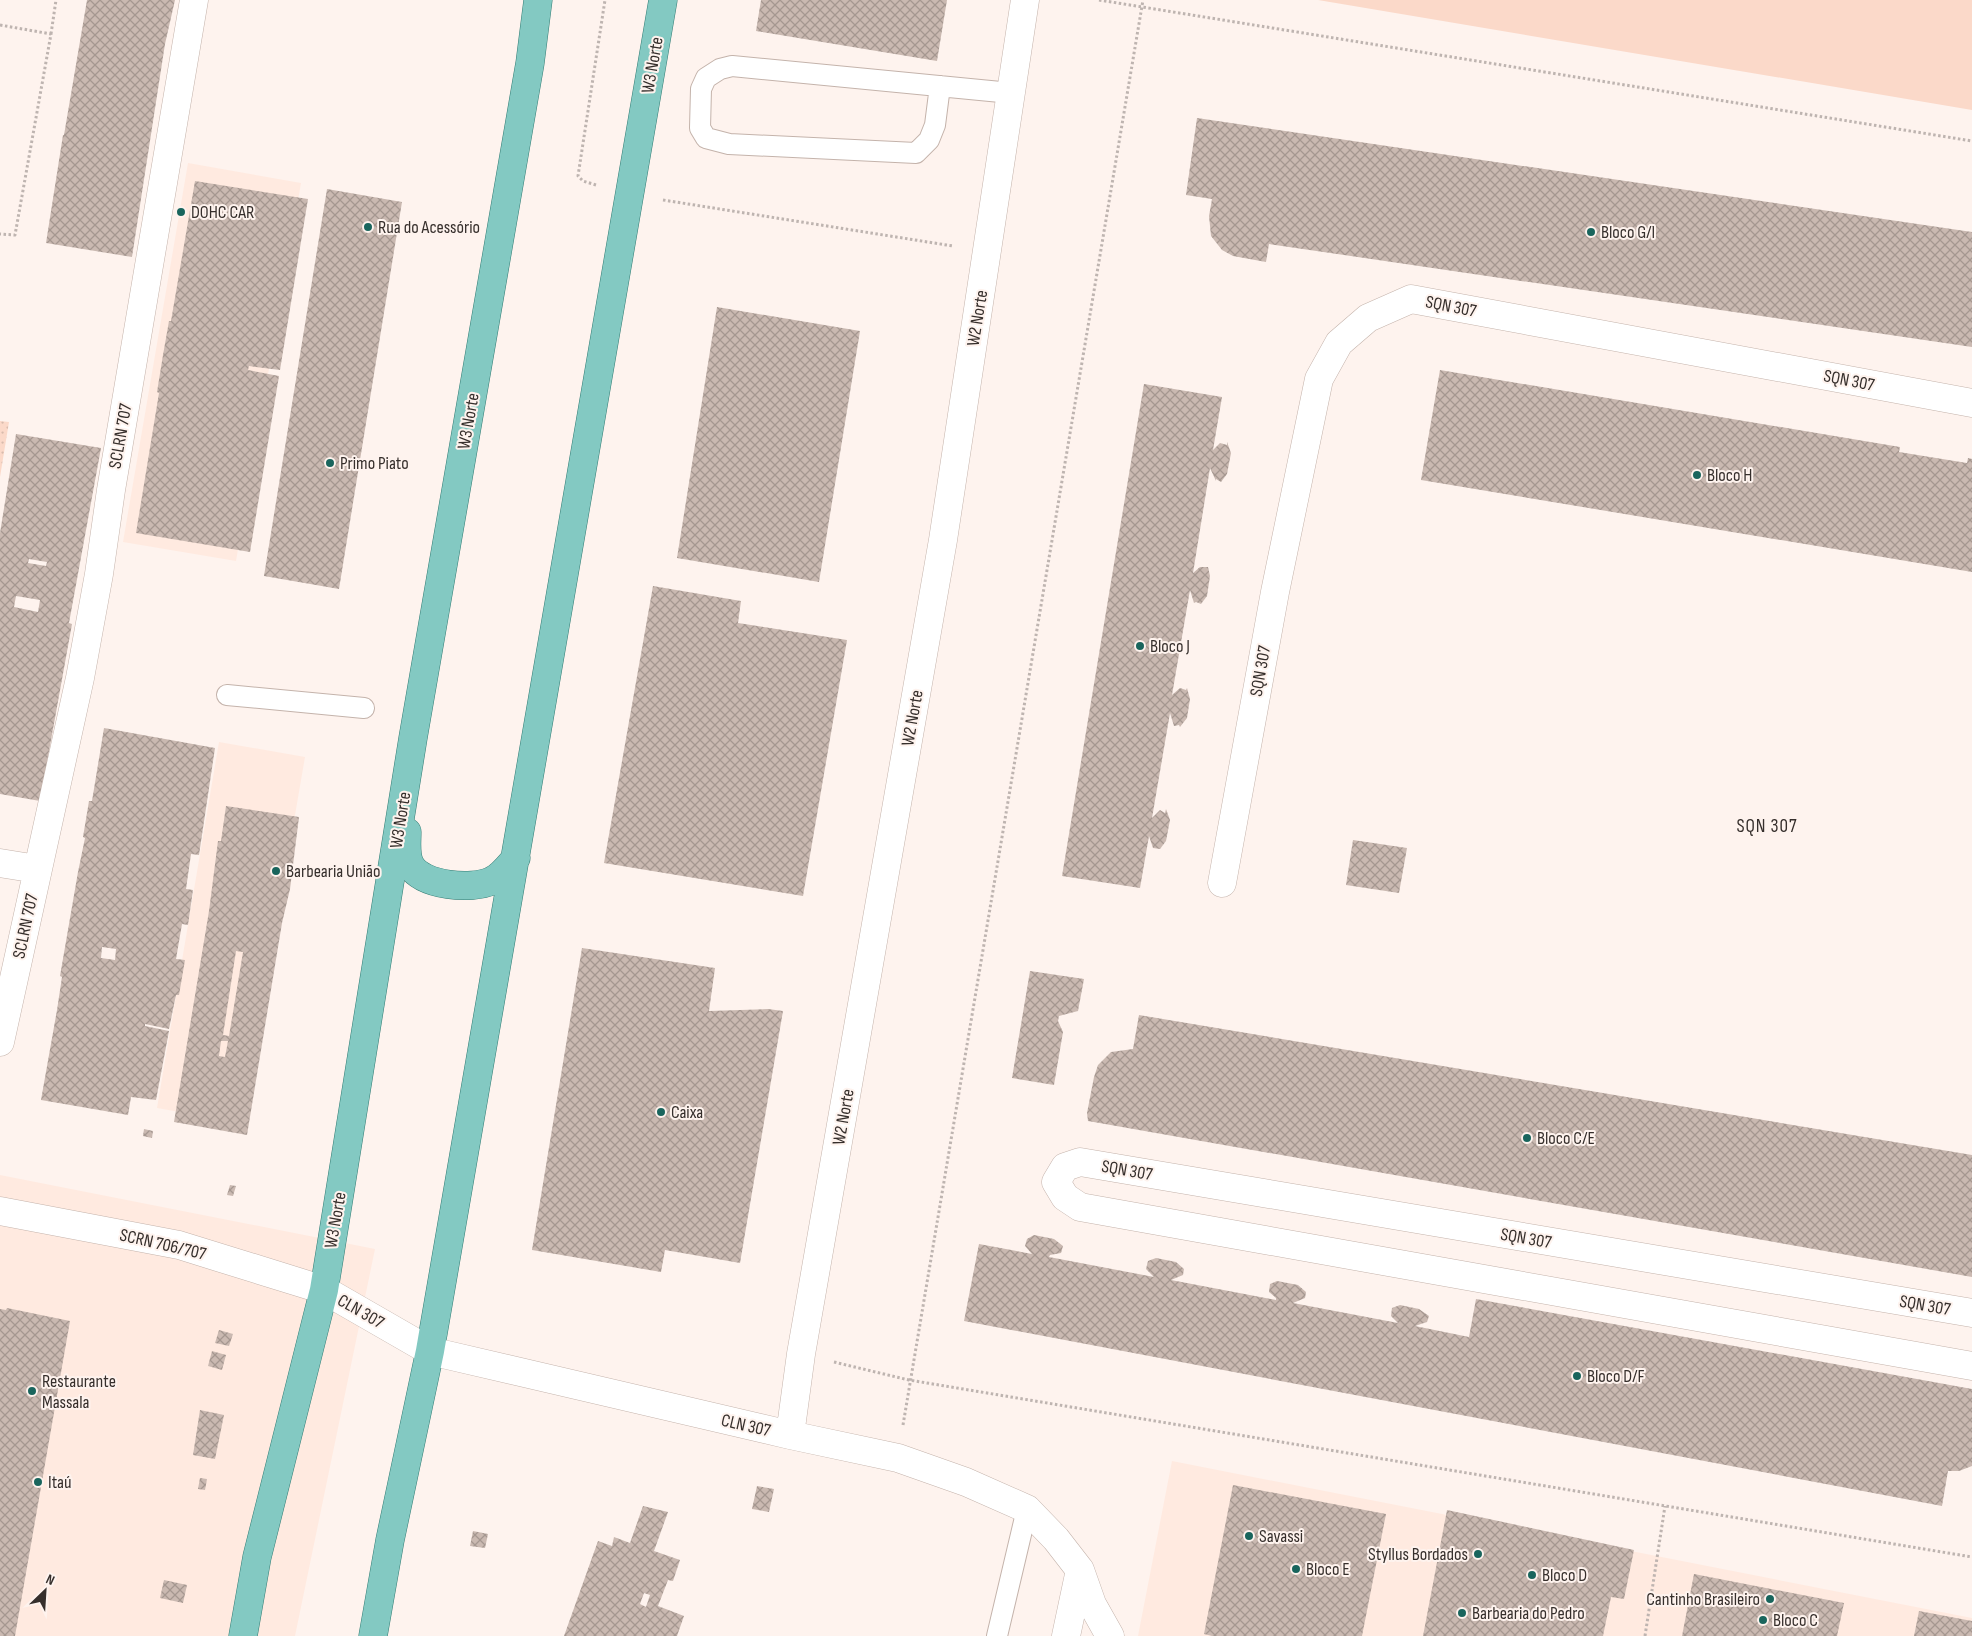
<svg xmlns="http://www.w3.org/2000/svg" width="1972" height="1636" font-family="'Sofia Sans Condensed',sans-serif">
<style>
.built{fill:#ffeae0}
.green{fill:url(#green-dots)}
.pitch{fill:#fbd9c9}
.building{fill:url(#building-cross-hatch);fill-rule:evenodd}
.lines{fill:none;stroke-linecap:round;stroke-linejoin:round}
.service-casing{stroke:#c4b3ab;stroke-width:22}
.minor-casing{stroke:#c4b3ab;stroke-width:29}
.tertiary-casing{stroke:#c4b3ab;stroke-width:29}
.secondary-casing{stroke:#c4b3ab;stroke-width:29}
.primary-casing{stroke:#337c74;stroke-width:29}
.path{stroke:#beb4b0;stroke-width:3;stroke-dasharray:2.5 2.5;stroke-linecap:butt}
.service{stroke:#fff;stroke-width:20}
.minor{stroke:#fff;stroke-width:28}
.tertiary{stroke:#fff;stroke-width:28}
.secondary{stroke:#fff;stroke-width:28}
.primary{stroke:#83c9c2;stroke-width:28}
.poi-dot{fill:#19655d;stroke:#fef3ee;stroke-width:2}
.labels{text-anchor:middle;stroke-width:4;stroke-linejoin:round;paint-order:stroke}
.street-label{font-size:18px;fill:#362f2c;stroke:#fef3ee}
.poi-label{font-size:18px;fill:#362f2c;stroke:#fef3ee;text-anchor:start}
.neighbourhood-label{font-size:19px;letter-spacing:1px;fill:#362f2c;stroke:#fef3ee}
</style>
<defs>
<pattern id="green-dots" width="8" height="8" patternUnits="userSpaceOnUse" patternTransform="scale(1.25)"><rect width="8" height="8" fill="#fbd9c9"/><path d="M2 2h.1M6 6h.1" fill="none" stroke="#d8bbad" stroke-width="1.8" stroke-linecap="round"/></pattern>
<pattern id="building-cross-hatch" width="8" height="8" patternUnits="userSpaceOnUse" patternTransform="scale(1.25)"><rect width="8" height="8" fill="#cab9b1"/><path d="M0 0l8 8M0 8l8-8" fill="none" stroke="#a59790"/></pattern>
</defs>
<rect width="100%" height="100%" fill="#fef3ee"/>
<path class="built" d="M188,163L301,183L236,561L123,542Z
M219,742L305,757L242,1123L157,1108Z
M0,1175L375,1249L295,1636H0Z
M1172,1461L1972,1618V1636H1138Z"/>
<path class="green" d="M0,421L9,422L0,477Z"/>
<path class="pitch" d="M1318,0H1972V110Z"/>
<path class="building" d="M87,0H175L165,44L132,257L46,243L63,135H64Z
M761,0H947L937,61L756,31Z
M1197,118L1972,232V347L1269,244L1266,262L1233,256L1222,250L1211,236L1209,216L1212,199L1186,195Z
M195,181L308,199L280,370L249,366L248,370L279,376L250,552L136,533L159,393L157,392L163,355L169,321H171Z
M327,189L402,202L339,589L264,576Z
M717,307L860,331L819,582L677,558Z
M1440,370L1900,447L1899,452L1967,463L1968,458L1972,459V572L1421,480Z
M1144,384L1222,397L1213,450L1220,443L1227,445V442L1231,453L1227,474L1221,482L1216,479V481L1210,468L1193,573L1200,567H1208L1210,576L1207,596L1201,604L1196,602L1194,603L1190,590L1172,695L1180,688L1186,690L1187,688L1190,699L1187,718L1180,727L1179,725L1174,726L1170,713L1152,818L1160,810L1165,813L1166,809L1170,820L1166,841L1160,849L1153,848L1149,836L1140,888L1062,876Z
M16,434L101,448L69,623L72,624L40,801L0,794V533ZM29,559L47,562L46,566L28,563ZM16,596L40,600L38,612L14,607Z
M653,586L741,601L738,623L847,640L803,896L604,863Z
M104,728L215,748L199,855L191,854L186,889L193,890L188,925L182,924L176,959L185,960L179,995H176L169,1029L145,1024V1026L169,1031L156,1100L131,1097L128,1115L41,1100L57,1010L62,977L60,976L78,872L85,838L83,837L89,801H92ZM102,947L116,949L115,960L101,958Z
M226,806L299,817L290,889L282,923L247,1135L174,1122L209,911L218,841H221ZM236,951L243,952L229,1036L223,1035ZM221,1041H228L225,1057L219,1056Z
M1353,840L1407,848L1399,893L1346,885Z
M582,948L715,968L709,1011L768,1009L783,1011L740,1263L665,1250L661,1272L532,1250Z
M1030,971L1084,979L1078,1011L1059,1016L1058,1021L1063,1032L1054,1085L1012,1078Z
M1139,1015L1972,1155V1277L1088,1121L1087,1113L1094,1077L1098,1065L1111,1052L1133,1049Z
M144,1129L153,1131L152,1138L143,1136Z
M230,1185L236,1186L233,1196L227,1195Z
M1034,1235L1054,1239L1063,1246L1061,1253L1050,1255L1049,1257L1154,1277L1146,1269L1148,1261L1156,1258L1176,1262L1184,1269L1183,1275L1171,1280L1276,1300V1298L1269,1292L1270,1284L1277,1281L1298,1285L1306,1292L1305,1298L1293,1303L1398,1323L1391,1316L1392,1308L1400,1305L1419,1309L1429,1316L1427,1322L1415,1326L1469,1337L1476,1299L1972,1389V1466L1959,1471H1948L1942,1506L964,1321L979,1244L1032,1254L1025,1246L1027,1239Z
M7,1308L70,1321L15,1636H0V1309L6,1310Z
M219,1330L233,1334L229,1346L215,1343Z
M212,1351L226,1355L222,1370L208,1366Z
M200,1410L224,1415L215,1459L193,1455Z
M200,1478L207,1479L205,1490L198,1489Z
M1233,1485L1386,1514L1362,1636H1212L1204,1634Z
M757,1486L774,1489L769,1512L752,1509Z
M643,1506L668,1512L654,1551L680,1560L673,1581L668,1580L658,1606L684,1616L677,1636H564L598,1541L612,1546L614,1537L630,1543ZM644,1593L650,1595L646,1607L640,1604Z
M1447,1510L1634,1550L1624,1599L1611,1597L1603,1636H1423Z
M473,1531L488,1534L485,1548L470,1546Z
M1694,1574L1844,1603L1837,1636H1682Z
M164,1580L187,1585L183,1603L160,1598Z
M1919,1611L1972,1621V1636H1914Z"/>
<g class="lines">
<defs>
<path id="service" d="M940,86L935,125L929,140L916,153L729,144L706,138L700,128L701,89L706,78L720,69L732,66L1011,93
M227,695L364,708
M997,1636L1027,1509"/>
<path id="minor" d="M1222,883L1275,592L1319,379L1339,343L1368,318L1411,299L1972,403
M1972,1313L1080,1162L1065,1167L1056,1182L1065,1197L1080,1207L1972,1366"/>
<path id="tertiary" d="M0,863L37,869
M0,1042L80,678L99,574L111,490L194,0
M430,1351L790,1435L898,1458L966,1482L1027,1509L1056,1539L1080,1570L1092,1604L1110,1636
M790,1435L801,1354L943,540L1025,0
M1066,1636L1080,1570"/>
<path id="secondary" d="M0,1211L179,1245L324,1290L430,1351"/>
<path id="primary" d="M407,832C407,843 405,857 411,866C423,886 472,890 491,881C501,877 509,866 516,858
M243,1636L257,1557L324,1290L413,738L530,63L538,0
M373,1636L390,1540L430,1351L663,0"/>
</defs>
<use href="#service" class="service-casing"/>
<use href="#minor" class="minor-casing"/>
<use href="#tertiary" class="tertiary-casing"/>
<use href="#secondary" class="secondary-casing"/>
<use href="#primary" class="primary-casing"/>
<path class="path" d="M1099,0L1972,141
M0,25L51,34L15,235L0,234
M51,34L56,0
M596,185L583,181L578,176L605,0
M663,200L953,246
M834,1362L909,1380L1972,1557
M903,1425L1143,0
M1645,1636L1665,1506"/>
<use href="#service" class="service"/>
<use href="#minor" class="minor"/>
<use href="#tertiary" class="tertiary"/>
<use href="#secondary" class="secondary"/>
<use href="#primary" class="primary"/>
</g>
<g class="poi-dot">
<circle cx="181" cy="212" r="5"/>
<circle cx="368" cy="227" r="5"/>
<circle cx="1591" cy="232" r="5"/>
<circle cx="330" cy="463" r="5"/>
<circle cx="1697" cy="475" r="5"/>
<circle cx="1140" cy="646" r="5"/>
<circle cx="276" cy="871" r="5"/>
<circle cx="661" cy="1112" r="5"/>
<circle cx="1527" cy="1138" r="5"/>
<circle cx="1577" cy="1376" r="5"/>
<circle cx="32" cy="1391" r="5"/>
<circle cx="38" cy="1482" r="5"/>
<circle cx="1249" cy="1536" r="5"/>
<circle cx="1478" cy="1554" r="5"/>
<circle cx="1296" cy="1569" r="5"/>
<circle cx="1532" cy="1575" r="5"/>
<circle cx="1770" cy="1599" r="5"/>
<circle cx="1462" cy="1613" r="5"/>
<circle cx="1763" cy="1620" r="5"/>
</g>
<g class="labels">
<g class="street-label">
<text transform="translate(652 65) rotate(-80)" y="6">W3 Norte</text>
<text transform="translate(1451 306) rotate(11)" y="6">SQN 307</text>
<text transform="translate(977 318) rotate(-81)" y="6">W2 Norte</text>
<text transform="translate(1849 380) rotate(11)" y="6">SQN 307</text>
<text transform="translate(468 421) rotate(-80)" y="6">W3 Norte</text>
<text transform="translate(120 436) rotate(-80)" y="6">SCLRN 707</text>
<text transform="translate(1260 671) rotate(-80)" y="6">SQN 307</text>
<text transform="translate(912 718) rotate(-80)" y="6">W2 Norte</text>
<text transform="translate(400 820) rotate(-81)" y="6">W3 Norte</text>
<text transform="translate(25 926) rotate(-78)" y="6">SCLRN 707</text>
<text transform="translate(843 1117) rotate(-80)" y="6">W2 Norte</text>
<text transform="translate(1127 1170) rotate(10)" y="6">SQN 307</text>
<text transform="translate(335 1220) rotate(-80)" y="6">W3 Norte</text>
<text transform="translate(1526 1238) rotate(10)" y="6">SQN 307</text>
<text transform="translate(163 1244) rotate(13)" y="6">SCRN 706/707</text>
<text transform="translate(1925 1305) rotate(10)" y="6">SQN 307</text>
<text transform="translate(361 1311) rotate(30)" y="6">CLN 307</text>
<text transform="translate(746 1425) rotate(13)" y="6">CLN 307</text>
</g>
<g class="poi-label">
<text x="191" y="218">DOHC CAR</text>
<text x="378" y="233">Rua do Acessório</text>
<text x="1601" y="238">Bloco G/I</text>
<text x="340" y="469">Primo Piato</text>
<text x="1707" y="481">Bloco H</text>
<text x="1150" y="652">Bloco J</text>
<text x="286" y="877">Barbearia União</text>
<text x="671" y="1118">Caixa</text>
<text x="1537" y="1144">Bloco C/E</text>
<text x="1587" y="1382">Bloco D/F</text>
<text x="42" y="1387">Restaurante<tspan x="42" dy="21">Massala</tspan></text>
<text x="48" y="1488">Itaú</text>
<text x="1259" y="1542">Savassi</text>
<text x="1468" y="1560" text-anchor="end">Styllus Bordados</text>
<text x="1306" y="1575">Bloco E</text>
<text x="1542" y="1581">Bloco D</text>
<text x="1760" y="1605" text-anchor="end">Cantinho Brasileiro</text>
<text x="1472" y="1619">Barbearia do Pedro</text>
<text x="1773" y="1626">Bloco C</text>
</g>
<g class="neighbourhood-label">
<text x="1767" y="832">SQN 307</text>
</g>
</g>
<g transform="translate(45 1591) rotate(25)" stroke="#fef3ee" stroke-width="4" paint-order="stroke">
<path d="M0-4L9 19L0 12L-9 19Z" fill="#362f2c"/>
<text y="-8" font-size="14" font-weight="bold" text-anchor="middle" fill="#362f2c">N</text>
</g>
</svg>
